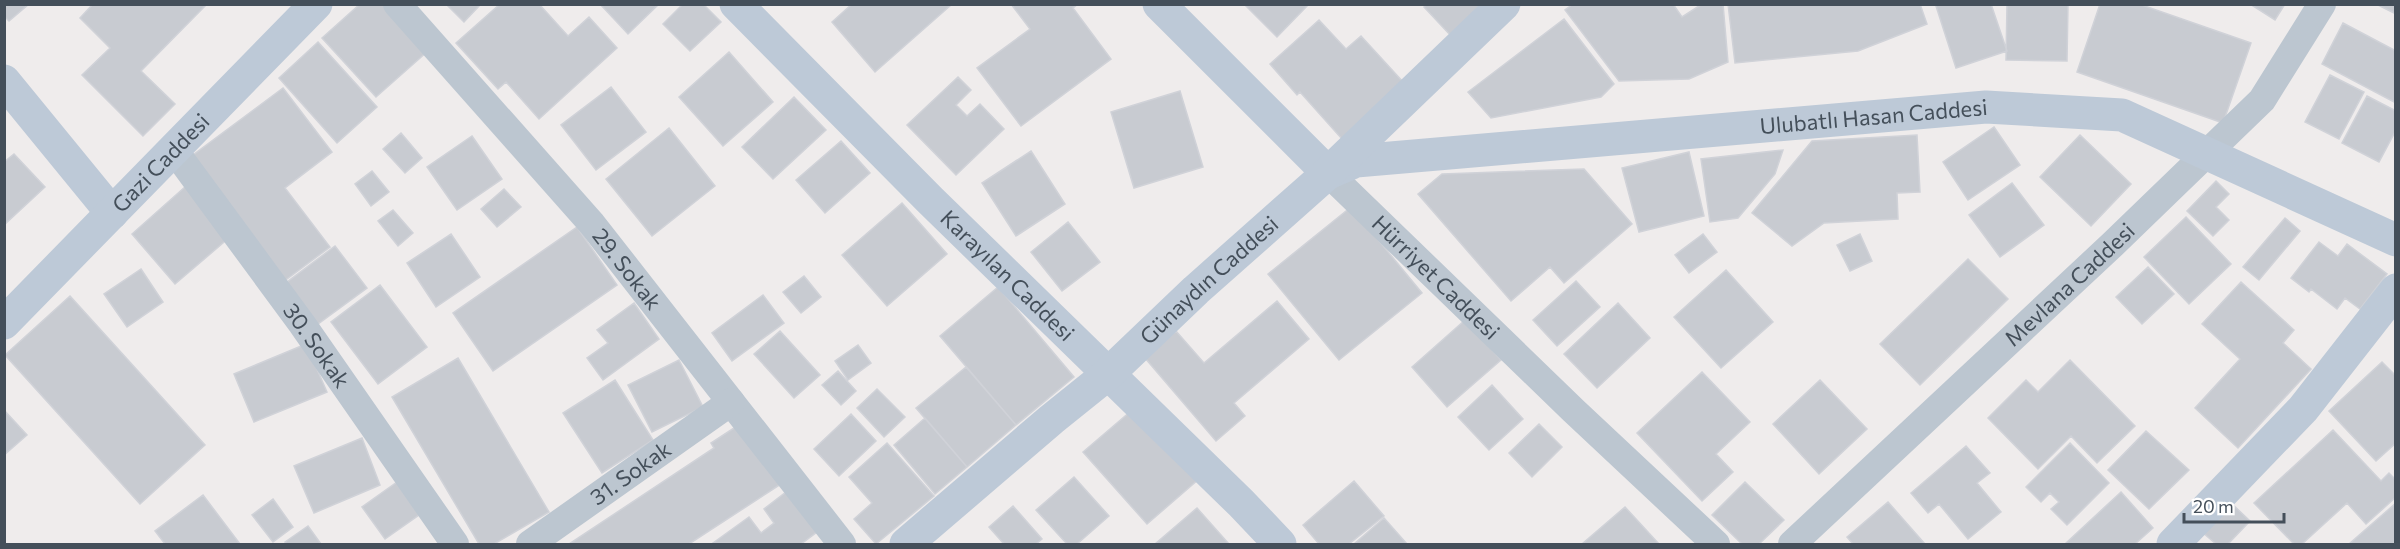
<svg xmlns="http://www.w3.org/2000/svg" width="2400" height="549" font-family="Commissioner,sans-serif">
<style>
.building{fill:#c8cbd1;stroke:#d0d2d8;stroke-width:1.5}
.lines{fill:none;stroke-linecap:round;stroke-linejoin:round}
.street{stroke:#bcc6d0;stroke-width:28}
.secondary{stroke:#bdc9d7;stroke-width:33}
.labels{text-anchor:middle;stroke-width:6;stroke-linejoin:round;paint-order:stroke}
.street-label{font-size:22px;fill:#444f5a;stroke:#fff}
</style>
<rect width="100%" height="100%" fill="#efecec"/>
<path class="building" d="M4,4H29L9,21L4,16Z
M93,4H207L141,71L175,104L143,136L82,75L110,48L80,18Z
M360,4H386L428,51L376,97L322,38Z
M446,4H481L464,22Z
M500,4H539L568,36L589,17L617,48L539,119L506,82L498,89L456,43Z
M600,4H659L628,34Z
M683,4H703L721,22L690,51L663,24Z
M852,4H950L951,5L875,72L832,22Z
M1011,4H1078L1073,8L1111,59L1021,126L977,68L1030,29Z
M1244,4H1309L1277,37Z
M1427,4H1486L1452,37L1424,7Z
M1573,4H1673L1682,17L1702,4H1723L1728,62L1689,79L1619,81L1565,10Z
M1728,4H1920L1927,24L1858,51L1735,63Z
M1939,4H1991L2007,51L1956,68L1936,6Z
M2007,4H2068L2067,61L2006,60Z
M2100,4H2139L2251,43L2223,123L2077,72Z
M2250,4H2285L2275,20Z
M2376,4H2396V14Z
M1564,19L1614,84L1601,97L1491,118L1468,92Z
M1319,20L1346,49L1361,36L1404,83L1342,139L1300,92L1297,95L1270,64Z
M2343,23L2396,51V103L2322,64Z
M318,42L377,107L337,143L279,78Z
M729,52L773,102L723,146L679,97Z
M2330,75L2364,92L2339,139L2305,122Z
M958,77L971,90L956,105L967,116L980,104L1004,129L956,175L907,125Z
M611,87L646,132L596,170L561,125Z
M283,88L332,152L285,188L330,247L283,282L189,158Z
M1180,91L1203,167L1134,188L1111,112Z
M2367,96L2396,111V130L2379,162L2342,143Z
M794,97L826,130L773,179L742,147Z
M1994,127L2020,165L1968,200L1943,162Z
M669,128L715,186L652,236L606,179Z
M401,133L422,158L405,173L383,149Z
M1917,135L1920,192L1897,193L1898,219L1824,223L1792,246L1752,213L1812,141Z
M2080,135L2131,184L2091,226L2040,177Z
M472,136L502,179L457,210L427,167Z
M841,141L870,173L825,213L796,180Z
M1783,150L1775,174L1738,218L1710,222L1701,159Z
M1031,151L1065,204L1016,236L982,183Z
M1689,152L1704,216L1639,232L1622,168Z
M14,154L45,187L4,225V162Z
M1584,169L1632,224L1564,283L1550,267L1511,301L1418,194L1442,174Z
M372,171L389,192L371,206L355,184Z
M2216,181L2229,194L2216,207L2229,220L2213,236L2187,211Z
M2012,183L2044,225L2000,257L1969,215Z
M186,186L230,237L175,284L132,234Z
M504,189L521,207L497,227L481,209Z
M902,203L947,254L887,306L842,255Z
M1351,207L1422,293L1339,360L1268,274Z
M393,210L413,233L398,246L378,221Z
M2186,217L2231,264L2189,304L2144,257Z
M2285,218L2300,231L2259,280L2243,267Z
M1068,222L1100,262L1062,291L1031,252Z
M577,227L617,285L493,371L453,313Z
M451,234L480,277L436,307L407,263Z
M1703,234L1717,252L1689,273L1675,255Z
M1860,234L1872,261L1850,271L1837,245Z
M2319,242L2338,256L2347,244L2387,274L2360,309L2345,298L2337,309L2311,289L2309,292L2291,278Z
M335,246L367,288L314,327L283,285Z
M1968,259L2008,299L1920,385L1880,344Z
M2148,267L2174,294L2142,324L2116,297Z
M141,269L163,302L127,327L104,294Z
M1726,270L1773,322L1721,368L1674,317Z
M804,276L821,297L801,313L783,292Z
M1576,281L1600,307L1557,346L1533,320Z
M2241,282L2294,330L2283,343L2311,369L2238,448L2195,408L2240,359L2202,324Z
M380,285L427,347L378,384L331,322Z
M998,287L1074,377L1016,425L940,336Z
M763,295L784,323L732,361L712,333Z
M70,296L205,445L140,504L5,355Z
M1277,301L1309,339L1234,403L1245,416L1216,441L1145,358L1176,331L1204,363Z
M634,303L659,339L603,380L587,358L608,343L597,330Z
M1618,303L1650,338L1597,388L1564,354Z
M1465,320L1501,360L1447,407L1412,367Z
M780,331L820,375L794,398L754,354Z
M306,344L327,392L254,422L234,374Z
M858,345L871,363L848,380L835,361Z
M458,358L549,512L494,544H479L392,397Z
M679,360L703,407L652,432L628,385Z
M2070,360L2135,426L2097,463L2071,436L2038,469L1988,418L2026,380L2038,392Z
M2382,362L2396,376V443L2376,461L2329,411Z
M966,367L1016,425L967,467L916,408Z
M838,371L856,391L841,405L822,385Z
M1702,372L1750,422L1716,454L1733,472L1702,501L1637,433Z
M615,380L653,440L602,473L563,413Z
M1820,380L1867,429L1819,474L1773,424Z
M1492,385L1523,419L1489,450L1458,417Z
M877,389L905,417L884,437L857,408Z
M4,410L27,435L4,455Z
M1131,411L1199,479L1147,524L1083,452Z
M851,414L876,441L839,476L814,449Z
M925,418L967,467L935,494L894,445Z
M740,424L781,484L689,544H569L714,448L711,443Z
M1539,424L1562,447L1532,477L1509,453Z
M2333,430L2381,481L2389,473L2396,480V497L2366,524L2347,503L2302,544H2294L2254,503Z
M2146,431L2189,470L2149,509L2108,470Z
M362,438L380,485L314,513L294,466Z
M887,443L934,496L876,544L854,519L872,503L849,477Z
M2070,443L2109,483L2067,525L2051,509L2059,502L2050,493L2041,502L2026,487Z
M1966,446L1990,473L1977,483L2001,512L1968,539L1939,504L1928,513L1911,493Z
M1074,477L1109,516L1077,544H1067L1036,510Z
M1354,481L1384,516L1349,544H1319L1303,525Z
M397,482L419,515L385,539L362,507Z
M1745,482L1784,520L1759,544H1742L1712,515Z
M786,492L817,532L801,544L713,543L749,517L761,533L774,523L764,509Z
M2121,492L2153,528L2135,544H2065Z
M203,495L240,544H165L155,531Z
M273,499L293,527L273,542L252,515Z
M1888,502L1925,544H1853L1847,537Z
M2230,502L2250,521L2228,544H2216L2202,532Z
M2396,503V542L2393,544H2349Z
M1013,506L1042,539L1036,544H1004L989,527Z
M1625,507L1659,544H1582Z
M1197,508L1229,544H1155Z
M1384,518L1407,544H1354Z
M308,526L321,544H287L285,542Z"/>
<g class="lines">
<g class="street">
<path id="s1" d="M397,4L592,224L842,544"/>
<path id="s2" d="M174,150L302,324L455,544"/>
<path id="s3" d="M1328,173L1574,411L1716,544"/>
<path id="s4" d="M530,544L731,402"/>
<path id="s5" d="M1792,544L2113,244L2262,100L2322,4"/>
</g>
<g class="secondary">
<path id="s6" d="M736,4L930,200L1241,503L1280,544"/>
<path id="s7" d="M1159,4L1328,173L1356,161L1986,107L2122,115L2396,240"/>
<path d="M4,81L112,213"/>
<path id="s8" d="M4,323L316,4"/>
<path id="s9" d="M906,544L1052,419L1108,374L1196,290L1328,173L1504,4"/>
<path d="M2173,544L2303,409L2396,290"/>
</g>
</g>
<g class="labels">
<g class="street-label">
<text dy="8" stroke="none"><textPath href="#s7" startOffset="789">Ulubatlı Hasan Caddesi</textPath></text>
<text dy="8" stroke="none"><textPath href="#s8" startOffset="224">Gazi Caddesi</textPath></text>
<text dy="8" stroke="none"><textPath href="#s1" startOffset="351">29. Sokak</textPath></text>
<text dy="8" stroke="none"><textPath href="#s6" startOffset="384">Karayılan Caddesi</textPath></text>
<text dy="8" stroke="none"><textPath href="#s3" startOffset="150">Hürriyet Caddesi</textPath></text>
<text dy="8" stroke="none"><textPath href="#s9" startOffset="402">Günaydın Caddesi</textPath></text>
<text dy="8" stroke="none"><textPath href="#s5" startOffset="380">Mevlana Caddesi</textPath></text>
<text dy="8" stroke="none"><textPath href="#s2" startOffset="242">30. Sokak</textPath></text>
<text dy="8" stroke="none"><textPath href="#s4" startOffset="123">31. Sokak</textPath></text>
</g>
</g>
<rect width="2400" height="549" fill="none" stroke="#444f5a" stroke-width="12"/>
<path d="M2184 513v9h100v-9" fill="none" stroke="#444f5a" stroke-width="3"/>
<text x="2193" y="513" font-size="18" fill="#444f5a" stroke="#ffffff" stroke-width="4.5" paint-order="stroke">20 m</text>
</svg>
